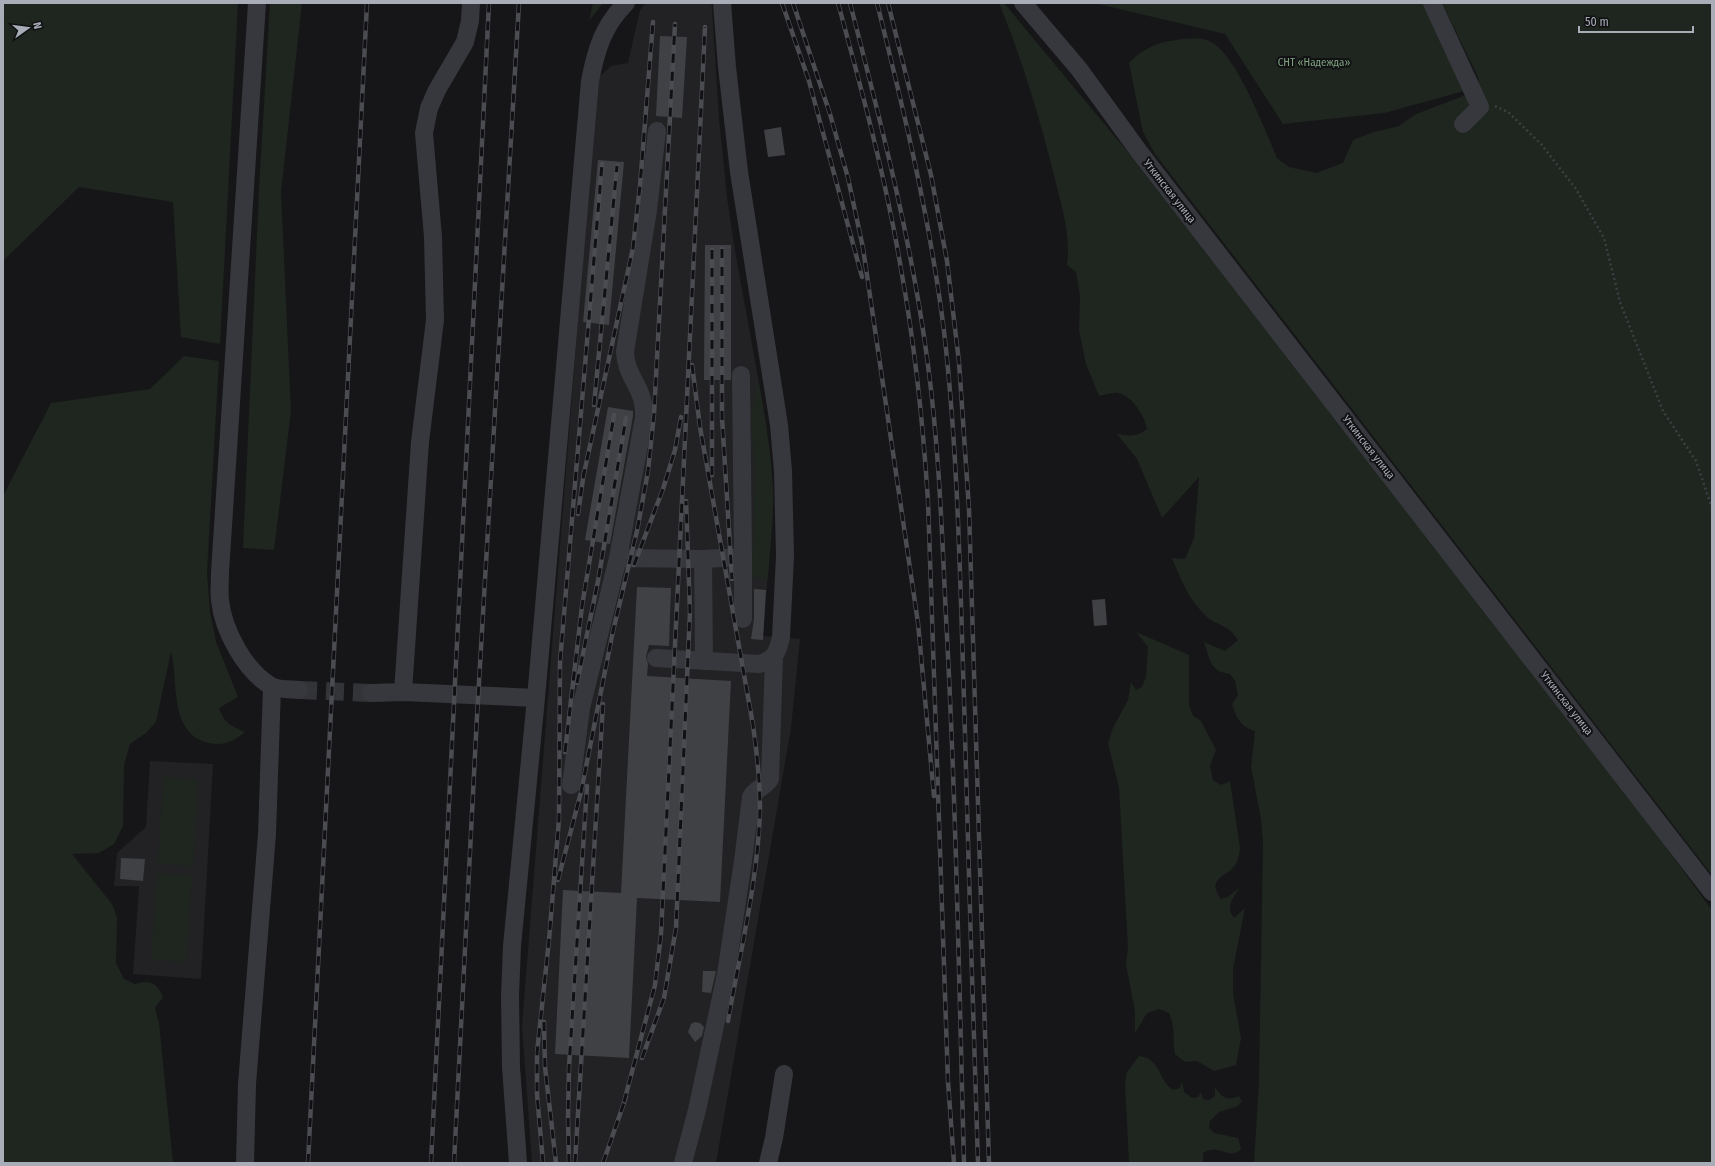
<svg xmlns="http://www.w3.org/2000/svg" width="1715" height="1166" font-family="'Fira Sans Condensed',sans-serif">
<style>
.built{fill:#222225}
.green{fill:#1e261f}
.building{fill:#404145}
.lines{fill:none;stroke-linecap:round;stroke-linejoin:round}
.minor-tunnel{stroke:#333438;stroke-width:18;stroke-dasharray:18 9;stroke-linecap:butt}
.path{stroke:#3d3f44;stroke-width:2.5;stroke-dasharray:2 3;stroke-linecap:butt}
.minor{stroke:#37383d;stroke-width:18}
.rail-casing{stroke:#4a4c52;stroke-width:4.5}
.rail{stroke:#111113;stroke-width:3;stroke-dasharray:9;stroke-linecap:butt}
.labels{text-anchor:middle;stroke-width:4;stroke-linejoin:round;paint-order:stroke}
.park-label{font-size:11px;fill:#7fa381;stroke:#111113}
.street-label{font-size:11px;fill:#a8adb8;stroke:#111113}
</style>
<rect width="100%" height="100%" fill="#161618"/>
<path class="built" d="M646,3H711L712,8L719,118L727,197L734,245L763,405L771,463L772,521L763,636L800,639L791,728L716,1163H532L522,1026L597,79L611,66L628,63L640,10Z
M150,761L213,764L201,979L133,974L139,886H114L117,853L146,827Z"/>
<path class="green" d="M3,3H238L220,344L181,337L173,202L79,187L3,261Z
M270,3H302L281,192L291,411L274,550L243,548L259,189Z
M593,3H603L589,21Z
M999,3H1004L1126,150L1632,801L1712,910V1163H1254L1259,1081L1263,841L1261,819L1251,767L1255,731C1240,726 1237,719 1232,704L1238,695L1235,681L1230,674C1209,671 1210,659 1204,642L1225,651L1238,640C1227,623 1218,627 1206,616C1189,600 1181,580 1172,558L1185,559L1194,538L1199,477L1162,518L1137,459L1117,434C1129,436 1137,437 1147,429C1145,416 1132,396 1118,393C1113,392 1105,395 1099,396L1086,364L1079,330L1080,296L1076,272L1067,265C1071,234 1061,204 1054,175C1039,116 1022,59 999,3Z
M1094,3H1426L1468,90L1384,113L1283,124L1225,34Z
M1442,3H1712V875L1155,154L1143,132L1129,63C1143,48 1158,42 1177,40C1187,38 1202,37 1211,42C1236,54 1265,130 1277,158L1289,167L1316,173L1343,163L1353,140L1374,132L1399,126L1416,114L1479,90L1478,77Z
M184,356L219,361L207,572L210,612L216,642L238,697L219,708C224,723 231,726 245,732C233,742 224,746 209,743C168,734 179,681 171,652L156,722L146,733L130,744L124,765L123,826L114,844L99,853L72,854L112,904L117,917L116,963L124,979L135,984C150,979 157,983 163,997L155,1008L159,1023L173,1163H3V496L51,403L150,389Z
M758,379C765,415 771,452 773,489C774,519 770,548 768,578L752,577L755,473L751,415Z
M1136,632L1189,655V704L1193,716L1201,721L1216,750L1210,766L1213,780L1221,785L1230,781L1240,848C1239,856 1238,863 1232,869C1220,879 1208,881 1221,899L1228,897L1240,887C1233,898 1225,906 1234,918L1245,908L1233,969V993L1241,1038L1236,1065L1214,1071L1197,1061L1185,1062L1175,1054C1172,1037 1176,1030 1169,1013L1159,1009L1147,1013L1135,1033V1012L1126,964L1128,948L1119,788L1108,743L1113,728L1128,700L1131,682L1136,690L1142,687L1146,677L1148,647Z
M163,777L198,779L193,866L158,864Z
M157,873L192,875L186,962L151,960Z
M1139,1056C1162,1059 1157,1079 1173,1090L1180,1088L1182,1081L1184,1092L1192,1098L1198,1097L1201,1092L1203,1099L1209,1100L1215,1096V1087C1222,1098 1227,1101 1239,1096L1242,1101L1238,1106L1219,1112L1210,1121L1209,1128L1214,1133L1238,1138L1241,1149C1228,1162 1221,1142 1203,1153V1163H1129L1125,1083L1127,1072Z"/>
<path class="building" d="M660,36L687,37L682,118L656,116Z
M781,127L785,155L768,157L764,130Z
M598,160L624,162L609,325L583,322Z
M705,245H731V380H704Z
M608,407L633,411V416L610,544L585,540Z
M637,587L671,588L669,646L649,645L646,657L648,664L647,676L731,681L720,902L637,898L629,1058L555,1054L563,890L621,893Z
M754,589L766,590L763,640L751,639L754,619Z
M1105,599L1107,625L1094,626L1092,600Z
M121,858L145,859L143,881L120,879Z
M703,971H716L711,993L702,992Z
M695,1022L700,1023L704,1027L702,1036L695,1042L688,1032L691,1024Z"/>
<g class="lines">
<path class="minor-tunnel" d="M299,690L371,693"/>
<path class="path" d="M1495,106L1508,112L1541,144L1576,189L1604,238L1620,302L1663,411L1696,461L1712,508"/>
<path class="minor" d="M257,3L220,572C220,582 219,591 220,600C223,630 245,671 271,686C278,690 291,689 299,690
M1023,3L1079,69L1140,153L1712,892
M1432,3L1480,107L1463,124
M743,557V619
M618,558L703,559L704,661
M703,559L743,557L741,375
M656,658L759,664C775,660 778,651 781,637L785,556L783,471L779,425L739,172L727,67L722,3
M403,692L420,442L435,320L433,237L424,133L429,108L437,90L465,42L470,21L471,3
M371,693L403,692L536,698L590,81C596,50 603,26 626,3
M571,785L581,708L618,558L644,418C646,388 626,379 625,352L648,210L657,131
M245,1163L247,1084L267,834L272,687
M518,1163L511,1067L510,996L512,946L536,698
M683,1163L697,1110L726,974L743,861L751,797C755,789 765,787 770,779L774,657
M768,1163L774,1138L784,1074"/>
<defs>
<path id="rail" d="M782,3L809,81L862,277
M793,3L830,114L848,178L863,248L918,623L934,796
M838,3C862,91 886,179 901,269C915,346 923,423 928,501L948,1082L954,1163
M850,3C881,123 912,242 928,365C939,448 942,533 946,617C956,799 959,981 964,1163
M877,3C904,111 930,219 944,331C958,453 960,576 964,700C968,854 973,1009 978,1163
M888,3L931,175L947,261L959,362L969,509L989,1163
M722,249V417L732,579
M712,250V475
M692,365L700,427L753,725C757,753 760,782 760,810C758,881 740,952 728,1021
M594,405L617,166
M583,478L633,248L640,186L653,22
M578,514L584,472
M634,565L663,489L675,450L681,417
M577,683L598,581L626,418
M565,752L582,606L614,415
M558,880L581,792L613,631L637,531L648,471L654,414L675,24
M544,1022L545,1067L556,1163
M642,1058L664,998L676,928L690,611L686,501
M624,1102L655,985L661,934L705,27
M308,1163L367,3
M431,1163L489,3
M454,1163L477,716L519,3
M543,1163L537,1094V1053L549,940L559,819L560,662L602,164
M569,1163L568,1119L569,1067L587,786
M575,1163L603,704
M603,1163L626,1097"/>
</defs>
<use href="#rail" class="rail-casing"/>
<use href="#rail" class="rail"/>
</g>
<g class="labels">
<g class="park-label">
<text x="1314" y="66">СНТ «Надежда»</text>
</g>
<g class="street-label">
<text transform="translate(1170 191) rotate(52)" y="4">Уткинская улица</text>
<text transform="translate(1369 447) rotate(52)" y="4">Уткинская улица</text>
<text transform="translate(1567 703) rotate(52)" y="4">Уткинская улица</text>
</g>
</g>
<rect width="1715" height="1166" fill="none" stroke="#a8adb8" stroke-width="8"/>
<g transform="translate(28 28) rotate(76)" stroke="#111113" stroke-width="3" paint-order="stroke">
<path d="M0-3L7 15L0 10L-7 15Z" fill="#a8adb8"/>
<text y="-6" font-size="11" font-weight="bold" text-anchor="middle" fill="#a8adb8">N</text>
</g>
<path d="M1579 26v6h114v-6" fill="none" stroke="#a8adb8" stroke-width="2"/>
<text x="1585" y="26" font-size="12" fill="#a8adb8" stroke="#111113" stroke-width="3" paint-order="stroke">50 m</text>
</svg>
